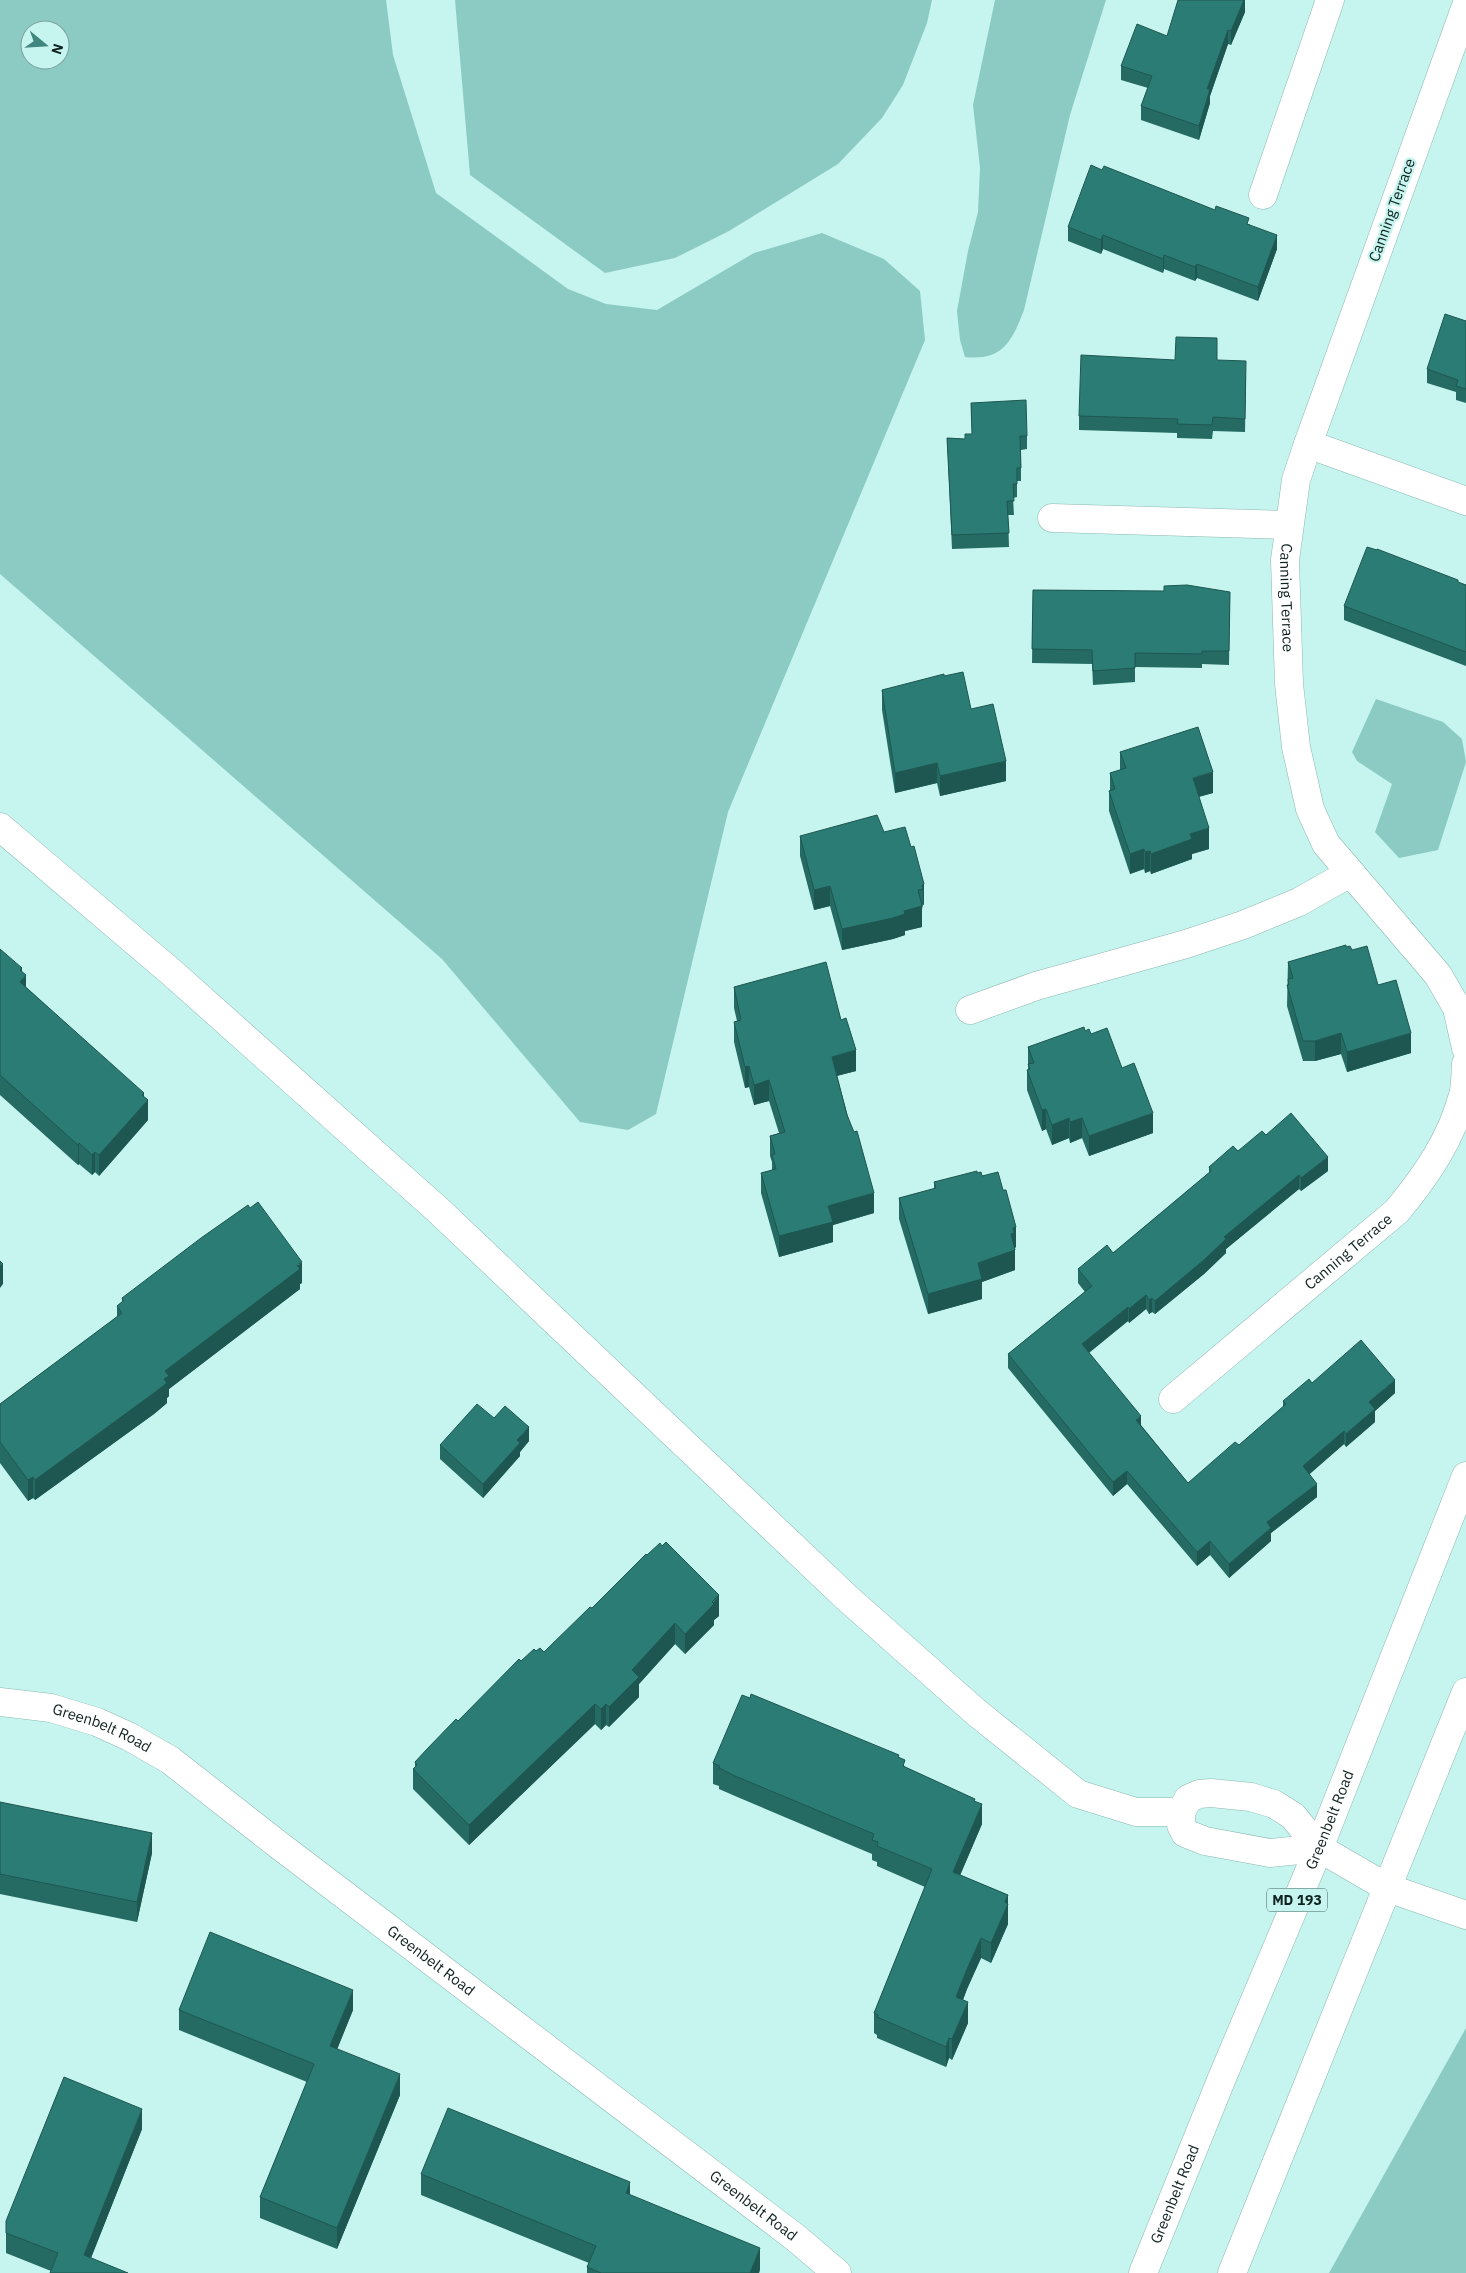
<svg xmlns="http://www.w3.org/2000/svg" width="1466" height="2273" font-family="'IBM Plex Sans',sans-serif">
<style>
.green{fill:#8bcbc3;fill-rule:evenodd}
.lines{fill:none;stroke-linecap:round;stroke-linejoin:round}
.minor-casing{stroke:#8cb8b3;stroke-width:29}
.major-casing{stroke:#8cb8b3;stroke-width:29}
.minor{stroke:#fff;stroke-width:28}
.major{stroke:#fff;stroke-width:28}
.wall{fill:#256b64}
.shaded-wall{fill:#1e5751}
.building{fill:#2b7c74;stroke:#1e5751}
.labels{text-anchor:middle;stroke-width:4.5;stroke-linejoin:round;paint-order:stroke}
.shield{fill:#c6f4ee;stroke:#47615e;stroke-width:1}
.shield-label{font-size:14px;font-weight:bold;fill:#102220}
.street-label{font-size:15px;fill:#102220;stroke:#c6f4ee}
</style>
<rect width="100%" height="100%" fill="#c6f4ee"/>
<path class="green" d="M0,0H386L393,55L436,193L568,289L606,304L657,310L754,253L822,233L884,259L920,291L925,340L728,812L656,1114L628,1130L580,1122L442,959L0,574ZM30,30H60V60H30Z
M455,0H932L927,23L903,85L882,118L838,164L729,231L675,258L605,273L470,175Z
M995,0H1106L1070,115L1024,310C1012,341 1003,361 965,357L960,340L957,311L968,251L978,212L980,168L973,105Z
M1376,699L1443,722L1462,739L1466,762L1438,850L1399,858L1375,832L1392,784L1357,761L1352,752Z
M1466,2028V2273H1329Z"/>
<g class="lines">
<defs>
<g id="minor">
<path id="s1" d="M1466,6L1308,444L1296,480L1285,560L1289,684L1296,747L1310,809L1326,844L1438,975L1457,1008L1466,1048"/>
<path d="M1263,195L1330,0"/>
<path d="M1308,444L1466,501"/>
<path d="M1052,518L1289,525"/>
<path d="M0,827L170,971L438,1210L846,1597L977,1713L1078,1794L1136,1812H1181"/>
<path d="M970,1010L1036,986L1186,944L1243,925L1299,902L1350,873"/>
<path id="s2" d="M1173,1399L1397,1211C1426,1176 1451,1140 1463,1095C1466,1085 1465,1074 1466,1064"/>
<path id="s3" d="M0,1702L51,1708L97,1722L130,1737L170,1760L280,1846L796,2238L837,2273"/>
<path d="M1319,1848L1270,1853L1205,1841L1185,1833L1181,1825V1812L1188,1799L1199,1794L1211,1793L1251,1797L1274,1804L1293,1816L1319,1848L1388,1888L1466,1915"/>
</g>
<g id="major">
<path id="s4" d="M1143,2273L1222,2078L1319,1848L1466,1476"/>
<path d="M1232,2273L1466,1692"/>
</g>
</defs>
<use href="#minor" class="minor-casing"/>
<use href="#major" class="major-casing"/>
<use href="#minor" class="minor"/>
<use href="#major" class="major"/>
</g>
<path class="wall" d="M1245,0V12L1231,45L1228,44L1210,96V103L1199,140L1141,120V106L1148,88L1121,80V66L1167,36Z
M1249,224L1277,249L1258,301L1197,278L1195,281L1164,269L1163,273L1103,249L1101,254L1068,241V227Z
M1466,321V403L1456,400V392L1427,383V369Z
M1175,360H1217L1246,375L1245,432L1213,431L1212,439L1177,438V433L1079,430V416Z
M971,403L1027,436V449L1021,450V481H1017V497L1013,498L1014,515H1008L1009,547L952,549L947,438L965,439L972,434Z
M1458,583L1466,585V666L1344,620V606Z
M1033,590L1230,592L1229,665L1202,664V668L1135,667V682L1093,685L1092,664L1032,663Z
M944,676L971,709L1006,781L940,796L937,783L895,793L882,710V690Z
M1120,752L1213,793L1199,797L1209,849L1192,854V859L1151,874L1150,871L1145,873L1144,869L1130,874L1109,811V791L1110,790V773L1120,770Z
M884,832L911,847L924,884V904L923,905L922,909V927L905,931V935L893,939L842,950L830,906L814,910L800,856V836Z
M1346,947L1352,950L1378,985L1411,1053L1347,1072L1341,1054L1315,1061H1303L1287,1006L1288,962Z
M0,949L22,972L26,987L144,1097L148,1120L99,1176L95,1172L92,1175L79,1164L78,1165L0,1095Z
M734,987L841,1020L856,1071L837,1076L874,1213L833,1225V1242L779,1257L761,1193V1173L772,1170V1162L770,1156V1136L779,1133L769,1101L754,1105L749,1087L745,1088L734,1042V1022L737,1021L734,1008Z
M1085,1031L1091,1034L1122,1068L1153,1133L1089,1156L1082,1138L1070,1143L1069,1138L1052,1145L1046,1129L1042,1131L1027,1090V1070H1028V1047Z
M1266,1135L1328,1171L1301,1191L1299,1189L1226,1249V1253L1204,1274L1155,1314L1152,1312L1149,1314L1146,1309L1129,1323L1128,1321L1089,1353L1141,1425L1188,1483L1239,1445L1283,1407V1401L1312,1383L1395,1393L1375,1411V1422L1346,1447L1344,1444L1309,1474L1317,1497L1271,1533V1541L1229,1578L1210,1555L1197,1566L1127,1484L1113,1496L1008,1368V1354L1085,1292L1078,1283V1269L1113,1253L1209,1173V1167Z
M977,1173L1003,1190L1016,1247L1015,1248V1270L982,1282V1299L928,1314L899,1219V1198L934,1189V1182Z
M302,1283L300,1284V1289L169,1389V1396L167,1398V1403L154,1414L35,1500L33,1498L28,1501L0,1463V1404L117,1317V1306L122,1302V1298Z
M494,1418L529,1441L520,1452V1456L483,1498L440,1459V1445Z
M592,1608L719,1616L714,1620V1625L685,1654L675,1644L639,1684V1697L609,1727L606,1725L601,1730L595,1724L469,1845L413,1789V1769L415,1767V1762L521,1661L536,1651L544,1652Z
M899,1757L905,1767L975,1801L982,1824L960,1875L1008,1895V1924L991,1963L981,1958L967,1989L963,2000L968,2023L952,2060L949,2058L946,2067L877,2038V2035L874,2033V2013L925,1887L877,1866V1862L872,1860V1854L735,1796L719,1789V1786L713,1784V1763Z
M0,1802L152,1853L137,1922L0,1894Z
M179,2010H353L337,2049L400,2095L337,2249L260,2218V2197L307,2082L179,2030Z
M142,2129L91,2258L51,2271L6,2253V2221Z
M421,2174L630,2195L760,2269L759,2273H587V2267L589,2263L421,2195Z"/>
<path class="shaded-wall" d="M1244,0H1245V12L1231,45V31Z
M1228,30V44L1210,96V103L1199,140V126L1207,89Z
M1103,235V249L1101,254V240Z
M1277,235V249L1258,301V287Z
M1164,255V269L1163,273V259Z
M1197,264V278L1195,281V267Z
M1006,761V781L940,796V776Z
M937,763V783L895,793V773Z
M1213,772V793L1193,798V778Z
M1209,828V849L1192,854V859L1151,874V854L1190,834Z
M1144,849V869L1130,874V854Z
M1150,851V871L1145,873V852Z
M924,884V904L923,905V889L922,885Z
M830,886V906L814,910V890Z
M922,906V927L905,931V935L893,939L842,950V929Z
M22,968V980L26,975V996L20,1002V970Z
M1341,1033V1054L1315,1061V1041Z
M1411,1033V1053L1347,1072V1052Z
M856,1050V1071L832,1077V1057Z
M749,1066V1087L745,1088V1067Z
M769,1080V1101L754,1105V1085Z
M144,1093V1104L148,1100V1120L99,1176V1155Z
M1046,1109V1129L1042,1131V1110Z
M1153,1113V1133L1089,1156V1136Z
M1069,1118V1138L1052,1145V1125Z
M1082,1118V1138L1070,1143V1122Z
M79,1143V1164L78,1165V1145Z
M95,1152V1172L92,1175V1155Z
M1328,1157V1171L1301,1191V1178Z
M1299,1175V1189L1226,1249V1253L1204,1274L1155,1314V1301L1224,1237Z
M874,1193V1213L833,1225V1242L779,1257V1236L828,1206Z
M1016,1227V1247L1014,1248L1015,1250V1270L982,1282V1299L928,1314V1294L978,1263L1011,1234L1013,1228Z
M302,1262V1283L300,1284V1289L169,1389V1396L167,1398V1403L154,1414L35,1500V1480L165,1371Z
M3,1264V1284L0,1288V1267Z
M1146,1295V1309L1129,1323V1309Z
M1152,1298V1312L1149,1314V1300Z
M1128,1307V1321L1082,1358V1344Z
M1395,1380V1393L1375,1411V1422L1346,1447V1434L1369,1402Z
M1141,1416V1430L1136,1420Z
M529,1427V1441L520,1452V1456L483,1498V1484L517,1440Z
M1344,1431V1444L1303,1480V1466Z
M1127,1471V1484L1113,1496V1482Z
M33,1477V1498L28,1501V1480Z
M1317,1484V1497L1271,1533V1541L1229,1578V1564L1267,1522Z
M1210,1541V1555L1197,1566V1552Z
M719,1595V1616L714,1620V1625L685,1654V1634Z
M675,1623V1644L639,1684V1697L609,1727V1707L632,1670Z
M595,1704V1724L469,1845V1825Z
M606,1704V1725L601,1730V1709Z
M982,1804V1824L953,1892V1872Z
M152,1833V1853L137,1922V1902Z
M1008,1895V1924L991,1963V1943Z
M981,1938V1958L967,1989L956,2018V1997L967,1969Z
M353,1990V2010L330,2067V2046Z
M968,2002V2023L952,2060V2039Z
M949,2038V2058L946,2067V2047Z
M400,2074V2095L337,2249V2228Z
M142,2109V2129L85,2273L84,2255Z
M630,2182V2203L626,2193Z
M760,2248V2269L759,2273H750Z"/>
<path class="building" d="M1178,0H1244L1231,31L1228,30L1207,89H1210L1199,126L1141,106L1152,76L1121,66L1137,24L1167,36Z
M1091,165L1102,170L1104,166L1215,210L1216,206L1249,218L1247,224L1277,235L1258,287L1197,264L1195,267L1164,255L1163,259L1103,235L1101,240L1068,227Z
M1445,314L1466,321V389L1456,386L1458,380L1427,369Z
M1176,337L1217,338V360L1246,361L1245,419L1213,417L1212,425L1177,424L1178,419L1079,416L1081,355L1175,360Z
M1026,400L1027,436H1020L1021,468H1017V484H1013L1014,501H1007L1009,533L952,535L947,438L965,439V434H972L971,403Z
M1367,547L1377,550V549L1458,580V582L1466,585V652L1344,606Z
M1187,585L1230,592L1229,651H1202V654L1135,653V668L1093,671L1092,650L1032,649L1033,590L1164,591V586Z
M963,672L971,709L993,704L1006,761L940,776L937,763L895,773L882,690L944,674V676Z
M1198,727L1213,772L1193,778L1209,828L1190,834L1192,839L1151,854L1150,851L1145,852L1144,849L1130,854L1109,791L1115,789L1110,773L1126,768L1120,752Z
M877,815L884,832L905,827L911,847L914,846L924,884L922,885L923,889L918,890L922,906L904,911L905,914L893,918L842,929L830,886L814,890L800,836Z
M1346,945V947L1350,946L1352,950L1367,946L1378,985L1396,980L1411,1033L1347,1052L1341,1033L1315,1041H1303L1287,985H1289L1288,979L1293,978L1288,962Z
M0,949L22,968L20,970L26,975L20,982L144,1093L142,1095L148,1100L99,1155L95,1152L92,1155L79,1143L78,1145L0,1075Z
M826,962L841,1020L846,1018L856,1050L832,1057L847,1115L854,1132L857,1131L874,1193L828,1206L833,1222L779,1236L761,1173L776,1169L772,1155L775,1154L770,1136L785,1132L769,1080L754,1085L749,1066L745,1067L734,1022L741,1020L734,987Z
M1084,1027L1085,1031L1089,1029L1091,1034L1107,1028L1122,1068L1134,1063L1153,1113L1089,1136L1082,1118L1070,1122L1069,1118L1052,1125L1046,1109L1042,1110L1027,1070L1030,1069L1028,1064L1034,1063L1028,1047Z
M1291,1113L1328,1157L1301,1178L1299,1175L1224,1237L1226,1239L1204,1260L1155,1301L1152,1298L1149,1300L1146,1295L1129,1309L1128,1307L1082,1344L1141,1416L1136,1420L1188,1483L1235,1442L1239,1445L1286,1404L1283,1401L1309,1379L1312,1383L1361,1340L1395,1380L1369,1402L1375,1409L1346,1434L1344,1431L1303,1466L1317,1484L1267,1522L1271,1528L1229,1564L1210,1541L1197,1552L1127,1471L1113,1482L1008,1354L1092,1286L1078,1269L1107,1245L1113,1253L1211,1171L1209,1167L1233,1146L1238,1151L1262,1131L1266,1135Z
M977,1171V1173L981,1172L982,1176L998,1172L1003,1190H1006L1016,1227L1013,1228L1014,1233L1011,1234L1015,1250L978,1263L982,1279L928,1294L899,1198L936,1188L934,1182Z
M258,1202L302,1262L297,1265L300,1269L165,1371L169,1376L164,1379L167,1383L154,1393L35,1480L33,1477L28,1480L0,1442V1404L122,1313L117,1306L123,1301L122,1298L201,1238L248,1205L250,1208Z
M0,1261L3,1264L0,1267Z
M477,1404L494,1418L505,1406L529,1427L517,1440L520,1443L483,1484L440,1445Z
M666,1542L719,1595L712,1602L714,1604L685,1634L675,1623L632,1670L639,1677L609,1707L606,1704L601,1709L595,1704L469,1825L413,1769L417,1765L415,1762L427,1749L456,1719L458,1721L519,1659L521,1661L534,1649L536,1651L540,1648L544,1652L590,1607L592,1608L646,1554L647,1555L660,1543L662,1546Z
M751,1694L899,1755L898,1757L905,1760L903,1766L975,1799L974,1801L982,1804L953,1872L1008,1895L1005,1902L1008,1904L991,1943L981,1938L967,1969L956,1997L968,2002L952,2039L949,2038L946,2047L877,2017L878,2015L874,2013L932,1869L877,1846L878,1842L872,1840L874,1834L735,1776L719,1768L720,1766L713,1763L742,1695L750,1698Z
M0,1802L152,1833L137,1902L0,1874Z
M210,1932L353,1990L330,2046L400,2074L337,2228L260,2197L314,2064L179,2010Z
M64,2077L142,2109L84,2255L128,2273H50L58,2253L6,2233V2221Z
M448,2108L630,2182L626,2193L760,2248L750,2273H601L587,2267L596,2246L421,2174Z"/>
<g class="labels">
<rect class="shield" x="1267" y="1888.5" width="60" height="23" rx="4"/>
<g class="shield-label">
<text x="1297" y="1905">MD 193</text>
</g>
<g class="street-label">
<text transform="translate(1392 210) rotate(-70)" y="5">Canning Terrace</text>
<text dy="5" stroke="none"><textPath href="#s1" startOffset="622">Canning Terrace</textPath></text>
<text dy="5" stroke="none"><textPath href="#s2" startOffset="229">Canning Terrace</textPath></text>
<text dy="5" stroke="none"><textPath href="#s3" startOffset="106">Greenbelt Road</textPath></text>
<text dy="5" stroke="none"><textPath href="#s4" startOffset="490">Greenbelt Road</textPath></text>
<text dy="5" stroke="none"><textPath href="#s3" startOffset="511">Greenbelt Road</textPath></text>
<text dy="5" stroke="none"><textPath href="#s4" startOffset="85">Greenbelt Road</textPath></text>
<text dy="5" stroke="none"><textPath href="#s3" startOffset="916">Greenbelt Road</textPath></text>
</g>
</g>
<g transform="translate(45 45) rotate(108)"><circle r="24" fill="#c6f4ee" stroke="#7da09c"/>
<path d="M0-4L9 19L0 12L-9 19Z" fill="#3f867f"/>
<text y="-8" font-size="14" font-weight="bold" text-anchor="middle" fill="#102220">N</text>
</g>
</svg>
